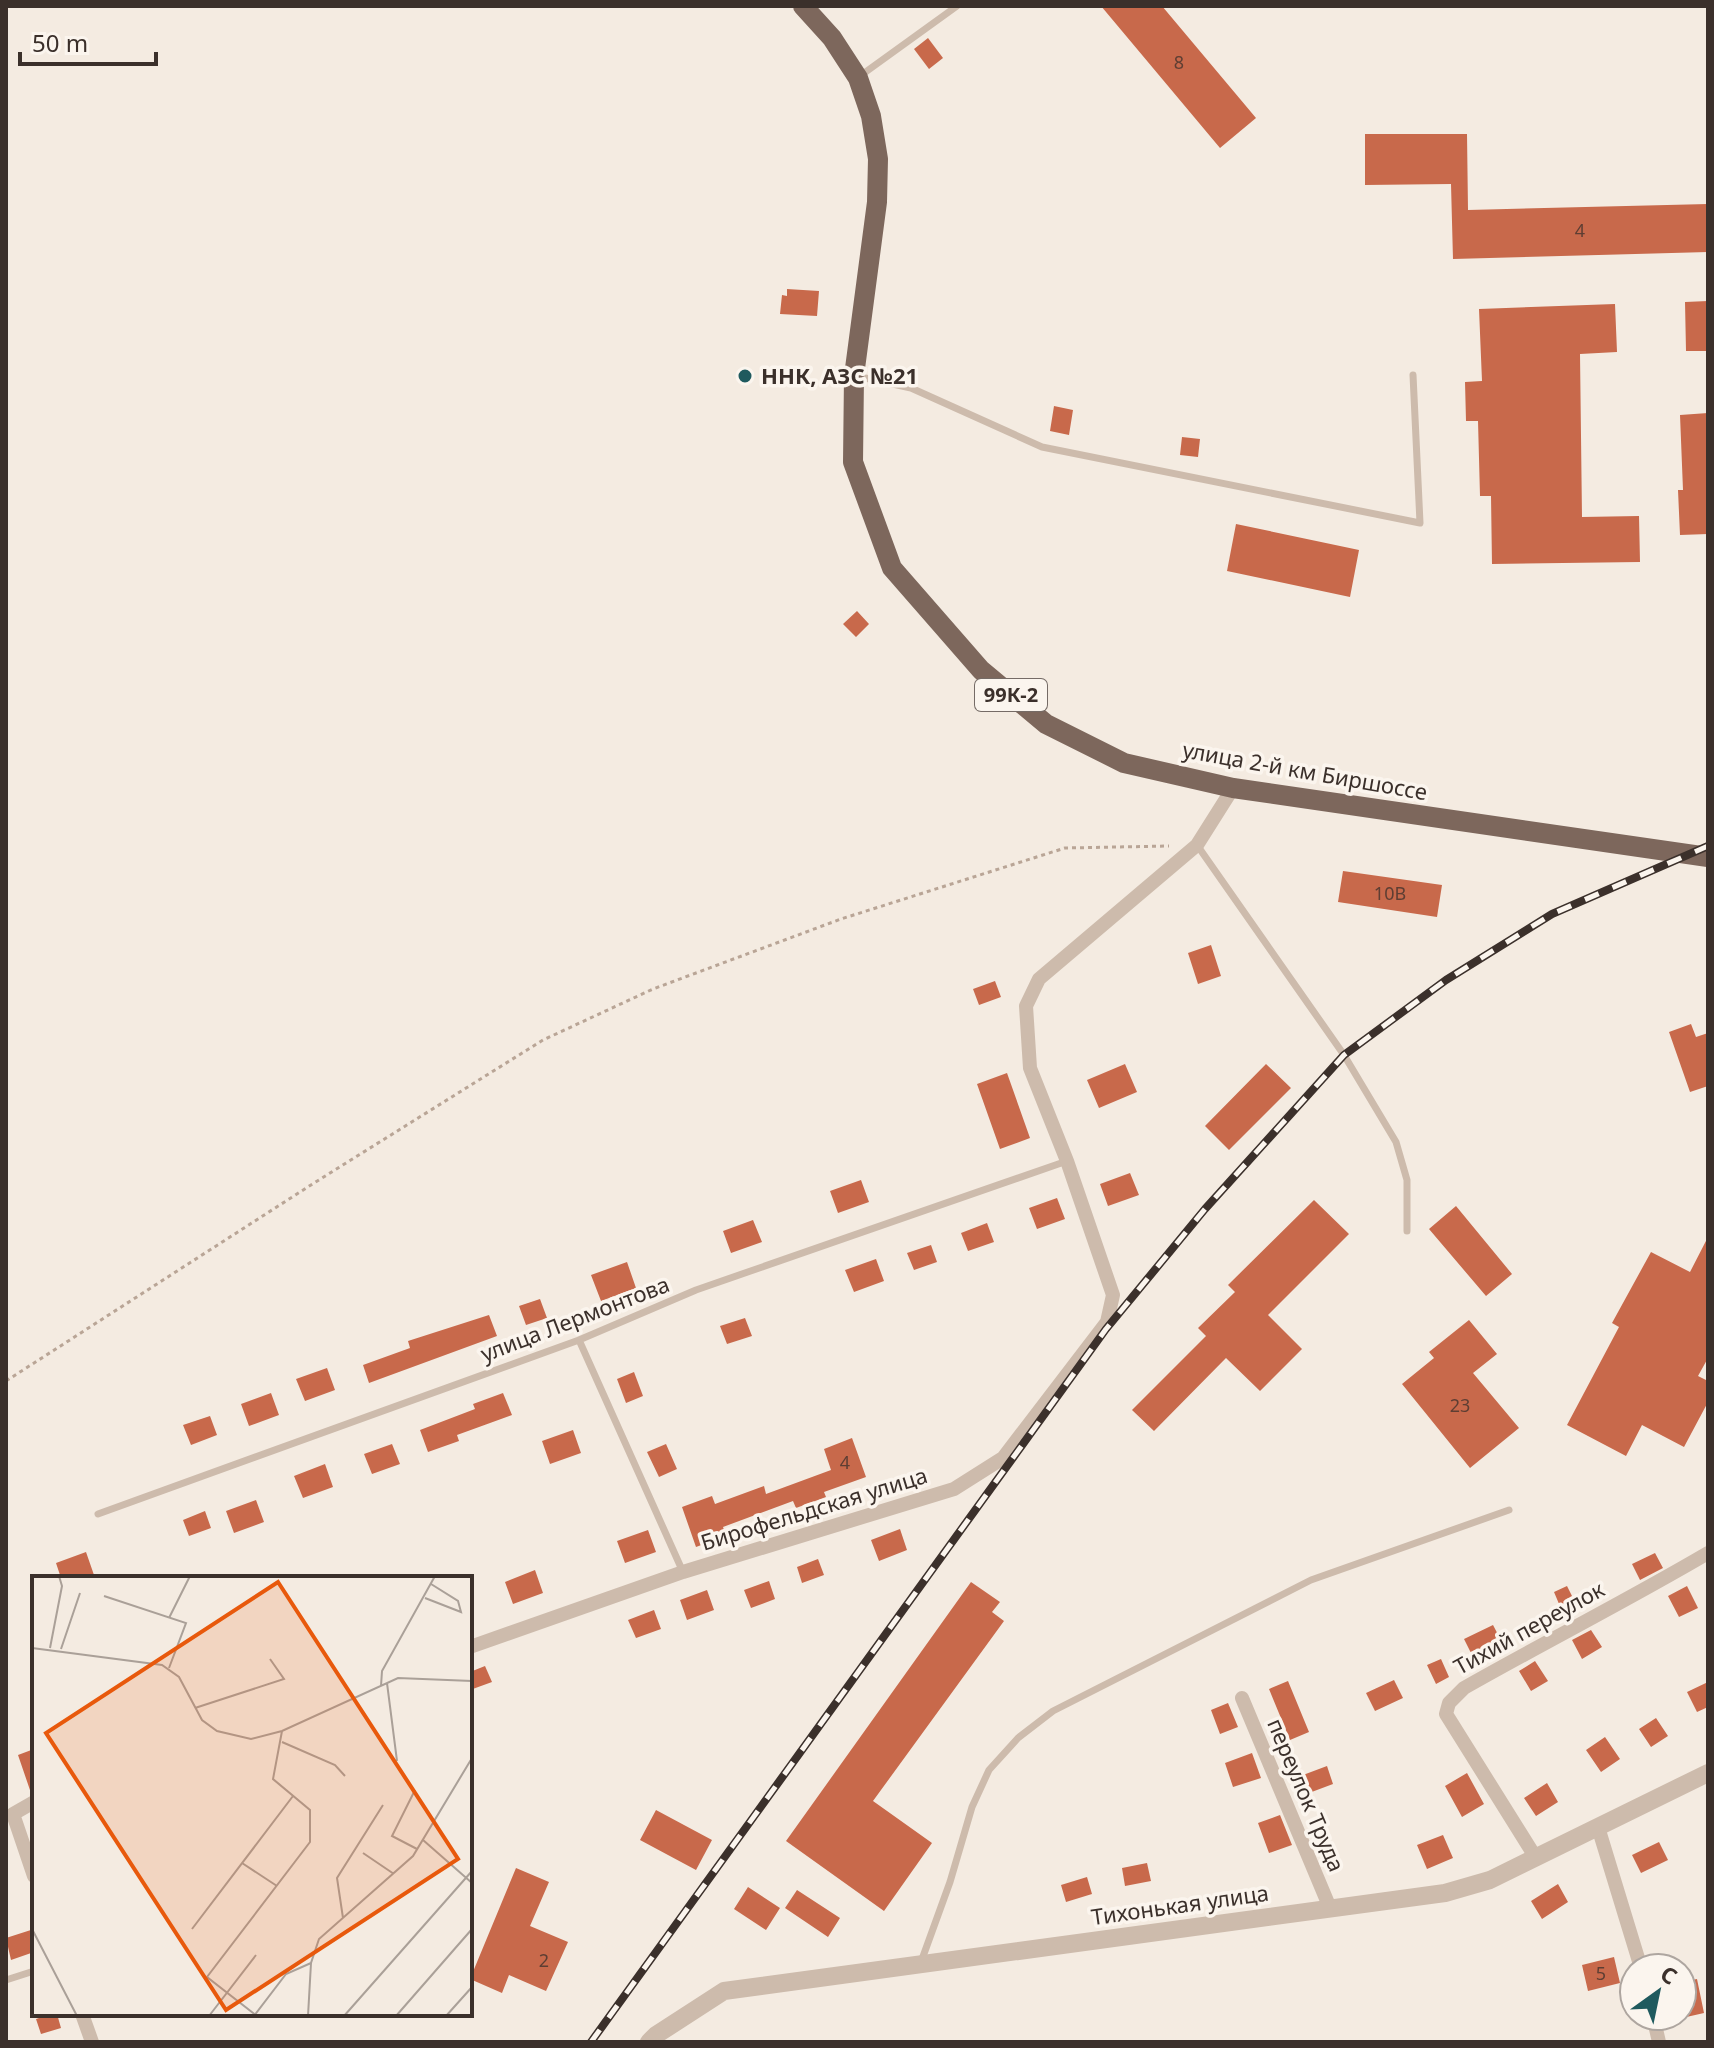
<svg xmlns="http://www.w3.org/2000/svg" width="1714" height="2048" font-family="'Noto Sans',sans-serif">
<style>
.building{fill:#c8694b}
.lines{fill:none;stroke-linecap:round;stroke-linejoin:round}
.path{stroke:#b9a596;stroke-width:3;stroke-dasharray:4 4;stroke-linecap:butt}
.service{stroke:#cdbbac;stroke-width:7}
.minor{stroke:#cdbbac;stroke-width:14}
.tertiary{stroke:#cdbbac;stroke-width:18}
.primary{stroke:#7d675c;stroke-width:20}
.rail-casing{stroke:#3b302b;stroke-width:8}
.rail{stroke:#fbf5ee;stroke-width:5;stroke-dasharray:15;stroke-linecap:butt}
.poi-dot{fill:#1f5a5e;stroke:#fbf5ee;stroke-width:3}
.labels{text-anchor:middle;stroke-width:7;stroke-linejoin:round;paint-order:stroke}
.number-label{font-size:18px;fill:#5e3e33}
.shield{fill:#fbf5ee;stroke:#756b66;stroke-width:2}
.shield-label{font-size:20px;font-weight:bold;fill:#3b302b}
.poi-label{font-size:22px;font-weight:bold;fill:#3b302b;stroke:#fbf5ee;text-anchor:start}
.street-label{font-size:22px;fill:#3b302b;stroke:#fbf5ee}
.inset-road{fill:none;stroke:#aaa098;stroke-width:2}
.view{fill:#e8590c;fill-opacity:0.15;stroke:#e8590c;stroke-width:4}
.inset-edge{fill:none;stroke:#3b302b;stroke-width:4}
</style>
<rect width="100%" height="100%" fill="#f4ebe1"/>
<path class="building" d="M1101,6H1162L1256,118L1220,148Z
M928,38L943,58L929,69L914,49Z
M1365,134H1467L1468,210L1708,204V252L1453,259L1451,184L1365,185Z
M787,289L819,291L817,316L780,314L782,295L787,296Z
M1708,301V351H1686L1685,302Z
M1615,304L1617,352L1580,354L1582,517L1639,516L1640,562L1492,564L1491,496H1480L1478,421H1466L1465,382L1482,381L1479,309Z
M1054,406L1073,410L1069,435L1050,431Z
M1708,413V534L1680,535L1678,490H1683L1680,415Z
M1182,437L1200,439L1198,457L1180,455Z
M1236,524L1359,550L1350,597L1227,571Z
M857,611L869,624L856,637L843,624Z
M1343,871L1442,885L1437,917L1338,902Z
M1211,945L1221,976L1198,984L1188,953Z
M995,981L1001,997L979,1005L973,989Z
M1691,1024L1696,1037L1708,1033V1086L1690,1092L1669,1032Z
M1125,1064L1137,1092L1099,1108L1087,1080Z
M1266,1064L1291,1088L1229,1150L1205,1126Z
M1007,1073L1030,1138L1000,1149L977,1084Z
M1130,1173L1139,1195L1108,1206L1100,1184Z
M861,1180L869,1202L838,1213L830,1191Z
M1057,1198L1065,1219L1037,1229L1029,1208Z
M1314,1200L1349,1234L1268,1315L1302,1349L1260,1391L1226,1358L1154,1431L1132,1410L1206,1336L1198,1328L1235,1292L1228,1285Z
M1456,1206L1512,1274L1486,1296L1429,1229Z
M753,1220L762,1242L731,1253L723,1231Z
M987,1223L994,1242L968,1251L961,1233Z
M1708,1237V1358L1698,1376L1708,1381V1402L1684,1447L1642,1425L1626,1456L1567,1425L1619,1327L1612,1323L1651,1252L1690,1272Z
M931,1245L937,1262L914,1270L907,1253Z
M876,1259L884,1281L854,1292L845,1270Z
M627,1262L636,1288L601,1301L591,1275Z
M540,1299L547,1318L526,1325L519,1306Z
M489,1315L497,1336L369,1383L363,1365L410,1348L408,1341Z
M745,1318L752,1336L727,1344L720,1326Z
M1469,1320L1497,1354L1473,1373L1519,1428L1470,1468L1402,1384L1434,1358L1429,1352Z
M327,1368L335,1390L305,1401L296,1379Z
M634,1372L643,1396L626,1403L617,1379Z
M271,1393L279,1415L249,1426L241,1404Z
M503,1393L512,1415L457,1435L459,1441L428,1452L420,1430L475,1409L473,1404Z
M210,1416L217,1435L191,1445L183,1425Z
M573,1430L581,1453L550,1464L542,1441Z
M852,1438L866,1477L824,1492L826,1497L796,1508L793,1501L723,1527L726,1536L696,1547L682,1507L712,1496L715,1504L764,1486L766,1494L831,1470L824,1449Z
M392,1444L400,1464L372,1474L364,1454Z
M666,1444L677,1469L659,1477L647,1452Z
M325,1464L333,1487L303,1498L294,1476Z
M256,1500L264,1522L234,1533L226,1511Z
M205,1511L211,1528L189,1536L183,1520Z
M900,1529L907,1550L879,1561L871,1540Z
M648,1530L656,1552L625,1563L617,1541Z
M86,1552L94,1575L85,1578H61L56,1563Z
M1655,1553L1663,1568L1640,1580L1632,1564Z
M818,1559L824,1575L802,1583L797,1567Z
M535,1570L543,1593L513,1604L505,1582Z
M769,1581L775,1599L751,1608L744,1590Z
M971,1582L1000,1602L992,1612L1004,1621L873,1801L932,1843L884,1911L786,1841Z
M1567,1586L1576,1604L1562,1611L1554,1592Z
M1687,1586L1698,1608L1679,1617L1668,1596Z
M707,1590L714,1610L687,1620L680,1600Z
M654,1610L661,1629L636,1638L628,1620Z
M1493,1625L1504,1646L1475,1661L1464,1639Z
M1591,1630L1602,1647L1582,1659L1572,1640Z
M1441,1659L1449,1677L1436,1684L1427,1665Z
M1535,1661L1548,1681L1531,1691L1519,1671Z
M485,1666L492,1682L470,1690V1672Z
M1394,1680L1403,1698L1375,1711L1366,1693Z
M1288,1681L1309,1732L1290,1740L1269,1689Z
M1708,1682V1707L1697,1712L1687,1692Z
M1228,1703L1238,1727L1220,1734L1211,1710Z
M1656,1718L1668,1736L1651,1747L1639,1729Z
M1605,1737L1620,1759L1601,1772L1586,1750Z
M34,1749V1792L31,1793L18,1755Z
M1252,1753L1261,1778L1233,1787L1225,1763Z
M1327,1766L1333,1784L1309,1793L1303,1775Z
M1467,1773L1484,1804L1462,1817L1445,1786Z
M1547,1783L1558,1802L1536,1816L1524,1798Z
M656,1810L712,1840L696,1870L640,1840Z
M1280,1815L1292,1845L1269,1853L1258,1823Z
M1443,1835L1453,1858L1427,1869L1417,1845Z
M1659,1842L1668,1860L1641,1873L1632,1855Z
M1147,1863L1151,1881L1125,1886L1122,1868Z
M516,1868L549,1882L530,1926L568,1942L546,1991L509,1975L502,1993L470,1979Z
M1087,1877L1092,1894L1066,1902L1061,1885Z
M1558,1884L1568,1902L1542,1919L1531,1901Z
M748,1887L780,1908L766,1930L734,1909Z
M797,1890L840,1918L828,1937L785,1908Z
M34,1929V1952L11,1960L6,1938Z
M1614,1957L1620,1983L1588,1991L1582,1965Z
M1697,1979L1704,2013L1682,2018V1982Z
M51,2014H57L61,2028L41,2034L36,2019Z"/>
<g class="lines">
<path class="path" d="M6,1381L314,1183L543,1040L653,989L841,919L1065,848L1169,846"/>
<path class="service" d="M860,76L957,6
M856,376L911,388L1042,447L1420,523L1413,375
M1197,845L1344,1055L1396,1142L1407,1180V1231
M579,1340L683,1572
M98,1514L579,1340L696,1290L1067,1161
M921,1962L950,1882L972,1807L989,1770L1018,1738L1053,1711L1311,1580L1509,1510
M6,1980L34,1971"/>
<path class="minor" d="M470,1647L683,1572L954,1489L1003,1458L1107,1322L1113,1295L1067,1161L1030,1068L1026,1006L1039,979L1197,845L1233,788
M1242,1698L1330,1908
M34,1802L13,1814L34,1876
M1598,1827L1641,1968
M1536,1858L1446,1714L1449,1703L1464,1688C1545,1642 1628,1600 1708,1553
M82,2014L92,2042
M1653,2016L1659,2042"/>
<path class="tertiary" d="M649,2042L656,2035L724,1991L1445,1893L1490,1880L1708,1773"/>
<path class="primary" d="M803,6L832,38L858,78L871,116L878,159L877,202L854,376L853,462L892,568L981,670L1046,724L1124,763L1233,788L1708,857"/>
<defs>
<path id="rail" d="M591,2042L1106,1329L1205,1209L1344,1055L1446,980L1552,914L1708,846"/>
</defs>
<use href="#rail" class="rail-casing"/>
<use href="#rail" class="rail"/>
</g>
<circle class="poi-dot" cx="745" cy="376" r="8"/>
<g class="labels">
<g class="number-label">
<text x="1179" y="69">8</text>
<text x="1580" y="237">4</text>
<text x="1390" y="900">10В</text>
<text x="1460" y="1412">23</text>
<text x="845" y="1469">4</text>
<text x="544" y="1967">2</text>
<text x="1601" y="1980">5</text>
</g>
<rect class="shield" x="975" y="679" width="72" height="32" rx="6"/>
<g class="shield-label">
<text x="1011" y="702">99К-2</text>
</g>
<g class="poi-label">
<text x="761" y="384">ННК, АЗС №21</text>
</g>
<g class="street-label">
<text transform="translate(1305 771) rotate(10)" y="8">улица 2-й км Биршоссе</text>
<text transform="translate(575 1319) rotate(-21)" y="8">улица Лермонтова</text>
<text transform="translate(814 1509) rotate(-17)" y="8">Бирофельдская улица</text>
<text transform="translate(1529 1628) rotate(-29)" y="8">Тихий переулок</text>
<text transform="translate(1306 1795) rotate(67)" y="8">переулок Труда</text>
<text transform="translate(1180 1905) rotate(-8)" y="8">Тихонькая улица</text>
</g>
</g>
<g transform="translate(32 1576)">
<rect width="440" height="440" fill="#f4ebe1"/>
<path class="inset-road" d="M72,20L154,47L137,92M393,22L429,36L426,25L399,8M137,42L158,0M0,72L130,89L147,101L170,144L185,155L219,163L250,155L366,102L440,105M18,72L30,10L27,0M29,73L48,17M355,107L365,185M349,110L350,95L403,0M163,132L252,103L238,83M250,166L303,189L313,200M383,214L360,260L385,273M391,264L440,307M331,277L362,298M210,287L245,310M311,342L305,302L351,229M0,353L45,440M160,353L261,220M177,440L224,379M222,440L254,398L279,387M225,440L175,401L278,266V234L241,203L250,155M276,440L279,387L287,363L381,280L440,182M312,440L440,295M364,440L440,353M414,440L440,411"/>
<path class="view" d="M246,6L426,283L194,434L14,157Z"/>
<rect width="440" height="440" class="inset-edge"/>
</g>
<rect width="1714" height="2048" fill="none" stroke="#3b302b" stroke-width="16"/>
<g transform="translate(1658 1992) rotate(33)"><circle r="38" fill="#fbf5ee" stroke="#aea6a0" stroke-width="2"/>
<path d="M0-6L14 30L0 20L-14 30Z" fill="#1f5a5e"/>
<text y="-12" font-size="22" font-weight="bold" text-anchor="middle" fill="#3b302b">С</text>
</g>
<path d="M20 52v12h136v-12" fill="none" stroke="#3b302b" stroke-width="4"/>
<text x="32" y="52" font-size="24" fill="#3b302b" stroke="#fbf5ee" stroke-width="6" paint-order="stroke">50 m</text>
</svg>
